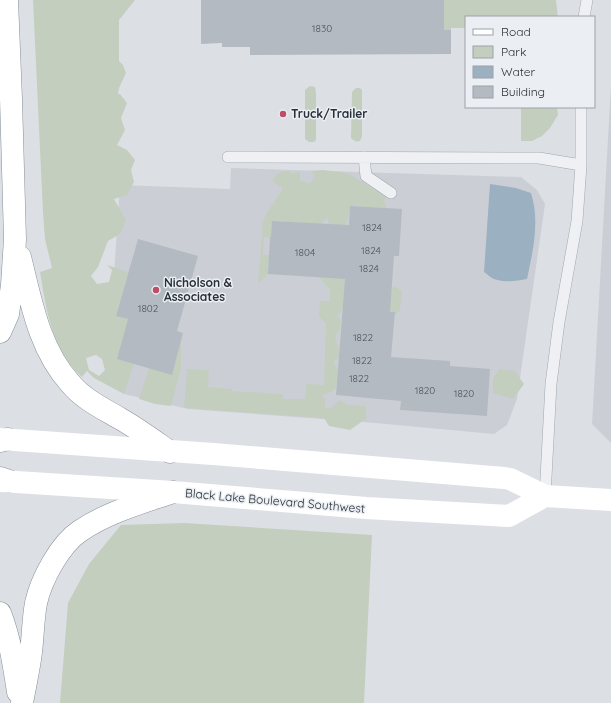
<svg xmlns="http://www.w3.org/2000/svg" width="611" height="703" font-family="Quicksand,sans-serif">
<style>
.built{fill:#cbcfd5}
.green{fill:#c3cebe;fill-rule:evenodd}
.water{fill:#9bb0c1}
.building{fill:#b4bac1}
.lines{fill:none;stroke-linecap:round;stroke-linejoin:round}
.lane-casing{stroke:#a2a7ae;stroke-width:12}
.highway-casing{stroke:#858f99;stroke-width:23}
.lane{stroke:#eef0f3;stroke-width:11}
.secondary{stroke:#fff;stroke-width:22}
.highway{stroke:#fff;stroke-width:22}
.poi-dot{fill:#be4d66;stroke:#ebeff3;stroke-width:1.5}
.labels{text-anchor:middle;stroke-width:3;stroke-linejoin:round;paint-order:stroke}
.number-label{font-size:10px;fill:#4b525b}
.poi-label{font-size:12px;font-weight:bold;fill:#282f39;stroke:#ebeff3;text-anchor:start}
.street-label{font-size:12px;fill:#282f39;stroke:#ebeff3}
</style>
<rect width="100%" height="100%" fill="#dce0e5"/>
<path class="built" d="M611,85V443L592,424Z
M231,168L521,177L537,190L545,204L517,399L507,425L494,434L375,423L188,409L124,394L107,379L120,185L230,189Z"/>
<path class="green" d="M33,0H135L119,20V61L123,65L126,73L119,88L118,94H120L127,103L121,118L125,130L117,145L127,150L135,160L131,170L134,182L127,195L114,199L126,220L120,234L108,241L98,267L91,276L97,284L109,282L112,270L107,265L128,272L116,315L128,319L134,364L124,394L94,378L87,371L82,377C77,373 73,368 69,363C50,338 45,302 40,272L52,268L45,239L43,213ZM96,355L102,359L105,370L99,376L89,370L86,358Z
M444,0H556L558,17H466V28H451V30H444Z
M310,86L315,87L316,93V140L314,142H309L305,139V90Z
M356,88H360L362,90V136L360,141C356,142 354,141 351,138L352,92Z
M521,107H557L558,115L550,128L542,136L532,141H521Z
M323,170L342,172L351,175L386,197L384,200L386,208L350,206C350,213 348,220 344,227L349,230L344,292L391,296L392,288L396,286L402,292L400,310L394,316V312L342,308V312L337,315L341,320L340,330L335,335L336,341L339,347V358L334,361V364L338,368L336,388L331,392L321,396L325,399V407L330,409L340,400L347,405L365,406L367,418L350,430L329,426L324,418L184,408L187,369L209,370L208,387L232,389V391L283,394V399H305L306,384L324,385L326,323L319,317L320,301H330V290L319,277L331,230L327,218L320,224L272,221L271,237H264L263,255H269L268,274L258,284L263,222L265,216L283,188L272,181C277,172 280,171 290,171V173L300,172V180L310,184L315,176L311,171Z
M181,340V369L171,406L155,404L139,399L149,368L172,374Z
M499,369L515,371L524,384L513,399L493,393V379Z
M184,523L372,535L364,703H60L68,603L89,564L121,525Z"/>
<path class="water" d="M490,184L516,188L531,193C540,221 533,251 527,279C517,281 505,283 494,279C491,278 487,274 484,272Z"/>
<path class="building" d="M201,0H444V30H451V54L250,55V47H222V43L201,44Z
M350,206L402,209L399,256H394L390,312H395L391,357L450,361V366L490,369L487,416L400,410L401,401L336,395L345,279L268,274L270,237H271L272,221L349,225Z
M138,239L198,256L177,331L183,333L172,375L117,359L128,319L116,316Z"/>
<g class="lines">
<defs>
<path id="lane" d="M584,17L587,0
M228,157L539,158L581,165
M364,157L366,176L391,193
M545,496L551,384L559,322L577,221L581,165V107"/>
<path id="highway" d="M20,257C31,301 39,349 70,383C83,399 102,408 119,418C137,428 153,440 170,452
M0,332L8,314L12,285L15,239L11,99L7,0
M0,441L8,439
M0,478L9,481
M0,613C10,639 14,665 18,692
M22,703C25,686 29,669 31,652C33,636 33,619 36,603C41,580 60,544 80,531C108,512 141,503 173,492"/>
</defs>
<use href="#lane" class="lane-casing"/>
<use href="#highway" class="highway-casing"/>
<use href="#lane" class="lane"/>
<path class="secondary" d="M0,439L213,454L504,478L510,479L545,496L611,500
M0,481L173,492L366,508L509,516L545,496"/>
<use href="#highway" class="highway"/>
</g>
<g class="poi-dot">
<circle cx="283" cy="114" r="4"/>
<circle cx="156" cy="290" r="4"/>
</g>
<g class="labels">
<g class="number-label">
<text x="322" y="32">1830</text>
<text x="372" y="231">1824</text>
<text x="371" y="254">1824</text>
<text x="305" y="256">1804</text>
<text x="369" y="272">1824</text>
<text x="148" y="312">1802</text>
<text x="363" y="341">1822</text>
<text x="362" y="364">1822</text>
<text x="359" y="382">1822</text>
<text x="425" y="394">1820</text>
<text x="464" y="397">1820</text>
</g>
<g class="poi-label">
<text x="291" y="118">Truck/Trailer</text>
<text x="164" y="287">Nicholson &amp;<tspan x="164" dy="14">Associates</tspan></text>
</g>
<g class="street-label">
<text transform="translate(275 501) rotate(5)" y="4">Black Lake Boulevard Southwest</text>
</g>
</g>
<rect x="465" y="16" width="130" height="92" fill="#ebeff3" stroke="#9da2a9"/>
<rect x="473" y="29" width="20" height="6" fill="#ffffff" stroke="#9da2a9"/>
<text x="501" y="36" font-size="12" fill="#282f39">Road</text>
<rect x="473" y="46" width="20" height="12" fill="#c3cebe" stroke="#9da2a9"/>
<text x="501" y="56" font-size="12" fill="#282f39">Park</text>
<rect x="473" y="66" width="20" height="12" fill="#9bb0c1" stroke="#9da2a9"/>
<text x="501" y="76" font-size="12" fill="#282f39">Water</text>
<rect x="473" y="86" width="20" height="12" fill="#b4bac1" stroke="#9da2a9"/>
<text x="501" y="96" font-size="12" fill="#282f39">Building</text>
</svg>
